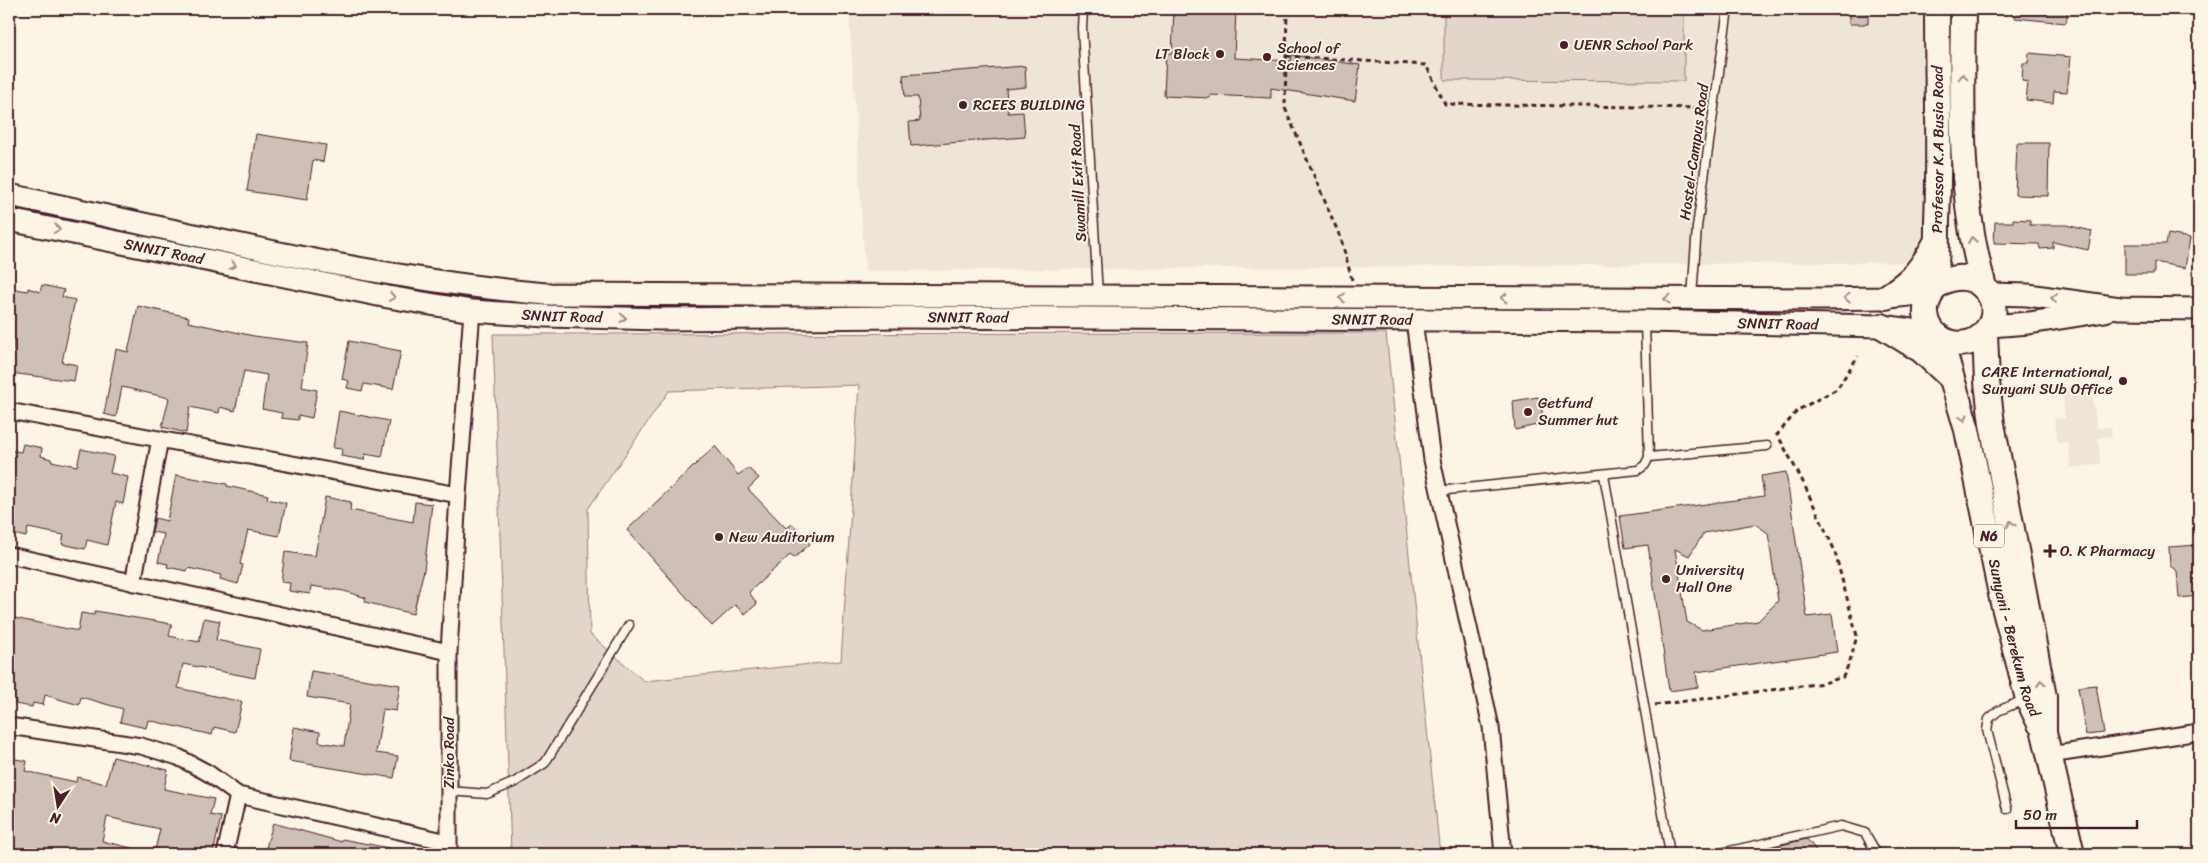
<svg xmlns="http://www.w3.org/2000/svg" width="2208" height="863" font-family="Sriracha,sans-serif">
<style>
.built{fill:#eee5d7}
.green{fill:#e2d5ca;stroke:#967a7a;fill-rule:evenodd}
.building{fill:#cfc0b7;stroke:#4a1f2b;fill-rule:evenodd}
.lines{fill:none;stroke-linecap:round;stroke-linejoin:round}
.lane-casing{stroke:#4a1f2b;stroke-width:11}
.street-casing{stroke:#4a1f2b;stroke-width:19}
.secondary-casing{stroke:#4a1f2b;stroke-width:25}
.primary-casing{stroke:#4a1f2b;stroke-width:28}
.path{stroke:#4a1f2b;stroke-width:3;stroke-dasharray:5 4;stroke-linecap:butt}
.lane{stroke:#fcf5e5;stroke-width:8}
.street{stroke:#fcf5e5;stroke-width:15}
.secondary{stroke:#fcf5e5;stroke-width:21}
.primary{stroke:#fcf5e5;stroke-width:24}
.oneway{stroke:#a38a88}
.poi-dot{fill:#4a1f2b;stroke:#fcf5e5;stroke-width:2}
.labels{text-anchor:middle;stroke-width:4;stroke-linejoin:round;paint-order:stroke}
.shield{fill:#fcf5e5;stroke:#7f5f63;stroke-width:1}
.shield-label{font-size:14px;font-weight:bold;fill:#4a1f2b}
.poi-label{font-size:15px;fill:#4a1f2b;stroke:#fcf5e5;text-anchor:start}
.street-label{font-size:15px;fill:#4a1f2b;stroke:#fcf5e5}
</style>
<rect width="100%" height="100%" fill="#fcf5e5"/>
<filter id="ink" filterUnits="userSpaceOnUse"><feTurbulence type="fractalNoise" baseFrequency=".02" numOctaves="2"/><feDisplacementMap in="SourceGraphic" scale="10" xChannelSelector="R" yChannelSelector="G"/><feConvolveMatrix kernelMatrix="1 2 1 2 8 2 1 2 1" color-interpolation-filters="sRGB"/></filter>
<g filter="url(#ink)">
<path class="built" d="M849,9H1937V262L865,271Z
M2091,388L2097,428L2111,427L2112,436L2098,438L2101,464L2071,468L2068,442L2058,443L2054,419L2065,418L2062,392Z"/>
<path class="green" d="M1444,9H1684V81L1444,80Z
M1386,333L1440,854H511L493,334ZM859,385L841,661L644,681L590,634L588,509L669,391Z"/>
<path class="building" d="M1174,9H1236L1234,58L1291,61L1292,55L1360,65L1355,101L1271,88V98L1210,95V98L1164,96L1166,53H1172Z
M1849,9H1868V24H1849Z
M2016,9H2059L2068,11L2066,23L2015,18Z
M2029,53L2071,57L2067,92L2054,91L2053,103L2026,100L2028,82L2022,81L2023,63H2028Z
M1025,66L1026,87L1006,89L1008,113L1023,112L1025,137L911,146L909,122L920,121L918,97H905L903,75Z
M256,134L326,145L323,162L313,160L307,200L247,191Z
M2017,143H2049L2048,196L2015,195Z
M2013,219L2030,220V225H2066L2092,231L2088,250L2053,242V248L2040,249L2039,244L1994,243L1995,222H2013Z
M2168,234L2190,238L2185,268L2154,262V274H2125V244H2166Z
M42,285L64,290L62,297L75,300L62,362L77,365L74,381L10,373L14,342H9V288L28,291V288L40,292Z
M138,306L189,317L188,322L254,336L308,343L302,387L317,390L312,418L298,415V420L281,418L282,413L262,409L267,375L244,371L235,411L220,407L219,413L190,407L186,433L162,427L169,398L122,387L116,417L104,414L116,349L128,352Z
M349,341L401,351L393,389L364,384L362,391L347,388L349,381L342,379Z
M1538,397L1545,423L1515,430L1513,401Z
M339,411L389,421L382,457L365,454L364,460L341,456L342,449L333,448Z
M23,444L42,448L41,456L51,459V461L77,466L81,449L114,456L110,473L128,477L123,504L116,502L107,545L87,540L85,549L62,544L64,535L28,528L26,537L9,533V450L21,452Z
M715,446L738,475L748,468L759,478L748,489L786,528L793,524L810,544L794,558L790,555L749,592L757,604L745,614L735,605L712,626L627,530Z
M1786,472L1807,617L1832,614L1837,652L1696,672L1698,687L1669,691L1648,545L1625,548L1620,516L1764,496L1761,476ZM1755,524L1768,533L1778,601L1758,621L1702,630L1687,622L1675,549L1689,556L1704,533Z
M176,475L227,484V486L268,495L267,499L286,503L279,536L248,530L240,564L243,565L238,584L220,579L221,575L188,568L187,571L167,567L168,564L158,562L164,534L152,532L155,518L167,521Z
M325,497L351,502L350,510L413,522L415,502L432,504L424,570L413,614L365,602L366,598L344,591L311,586L310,594L289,591L290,583L281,582L285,552L315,556Z
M2199,545V596L2179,598L2177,571L2170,566L2169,547Z
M95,611L172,624L169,636L199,642L204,618L220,621L216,640L260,649L255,678L183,664L178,688L242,702L235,732L214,727L212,735L148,720L146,728L120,722L123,709L81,697L79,705L45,695L43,705L33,703L32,707L15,704L16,700L9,698V617L78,631L81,613L94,615Z
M311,671L400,685L396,711L383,709L376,753L398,756L394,778L289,761L294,727L320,732L319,742L344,746L350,704L307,697Z
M2096,685L2104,733L2086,735L2078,687Z
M113,757L168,770L164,789L214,799L210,815L221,817L213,854H154L160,829L107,817L102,841L136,849L135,854H9V843L16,809L9,807V758L27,761L25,771L76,782L77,777L106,784Z
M273,823L342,842V839L389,848L388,854H288L266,848Z
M1807,839L1819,854H1741Z"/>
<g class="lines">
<defs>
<path id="lane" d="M1083,9L1082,28L1098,294
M1692,297L1697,227L1728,9
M1649,457L1767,446
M1604,475L1670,854
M1438,491L1638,470L1645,465L1649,457L1645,323
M449,791L487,794L515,782L545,763L629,625
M2007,809L1987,730L1989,719L1998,711L2026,699
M1716,854L1841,826L1865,833L1877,854"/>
<path id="street" d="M1414,320L1432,460L1491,727L1503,854
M9,411L458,495L472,311
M9,555L449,652L458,495
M133,583L160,439
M9,726L141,746L178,757L208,773L238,795L448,842
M2050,755L2199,732
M225,854L238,795
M449,854V652"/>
<g id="secondary">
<path d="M9,195C187,232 364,278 546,294L1820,299L1879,298L1930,293"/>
<path id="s1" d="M9,220L388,297L472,311L546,316L661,319L906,317L1645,321L1882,326L1934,333"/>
<path d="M1989,294L2028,295L2120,308L2199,309"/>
<path d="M1990,326L2029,323L2105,311"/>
</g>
<g id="primary">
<path d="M1963,9C1962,102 1958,197 1984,287"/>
<path id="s2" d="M1933,289C1970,257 2012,301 1985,332C1967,354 1929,343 1926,314C1925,303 1930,298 1933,289C1937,278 1937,235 1937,221C1940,150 1937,79 1937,9"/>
<path d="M1886,297C1912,280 1920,271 1935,244"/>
<path d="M1882,326L1921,350L1950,377"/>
<path d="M1985,333L1987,382L1992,424L2044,697V732L2072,854"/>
<path id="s3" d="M1940,338L1967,430L2002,599L2028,699L2040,724"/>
</g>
</defs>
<use href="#lane" class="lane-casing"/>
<use href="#street" class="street-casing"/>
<use href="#secondary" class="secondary-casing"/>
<use href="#primary" class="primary-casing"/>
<path class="path" d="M1287,9L1285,108L1341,239L1352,280
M1286,56L1426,65L1445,104L1703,108
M1776,436L1798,410L1837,389L1858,356
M1655,705L1824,683L1843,677L1850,661L1857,636L1834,549L1802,480L1777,434"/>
<use href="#lane" class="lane"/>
<use href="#street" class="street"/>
<use href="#secondary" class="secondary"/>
<use href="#primary" class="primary"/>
</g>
<defs><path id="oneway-chevron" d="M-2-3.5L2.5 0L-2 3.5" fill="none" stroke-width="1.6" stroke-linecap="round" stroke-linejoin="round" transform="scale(1.25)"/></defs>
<g class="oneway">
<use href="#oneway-chevron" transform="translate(1963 77) rotate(-90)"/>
<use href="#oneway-chevron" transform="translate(57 229) rotate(11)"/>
<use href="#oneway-chevron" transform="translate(1972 240) rotate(-99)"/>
<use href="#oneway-chevron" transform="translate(233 265) rotate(11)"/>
<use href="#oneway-chevron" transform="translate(392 297) rotate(10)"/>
<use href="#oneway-chevron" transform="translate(1342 298) rotate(-180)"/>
<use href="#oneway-chevron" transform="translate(1504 298) rotate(-180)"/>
<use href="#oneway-chevron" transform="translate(1847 298) rotate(179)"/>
<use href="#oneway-chevron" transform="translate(2054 298) rotate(-172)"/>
<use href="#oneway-chevron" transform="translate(1667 299) rotate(-180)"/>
<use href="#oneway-chevron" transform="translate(623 318) rotate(2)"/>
<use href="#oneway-chevron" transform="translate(1964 418) rotate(74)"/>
<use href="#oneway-chevron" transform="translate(2011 524) rotate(-102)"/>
<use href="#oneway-chevron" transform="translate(2041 683) rotate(-100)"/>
</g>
</g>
<g class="poi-dot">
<circle cx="1564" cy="45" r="5"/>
<circle cx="1220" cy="54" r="5"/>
<circle cx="1267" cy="57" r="5"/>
<circle cx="963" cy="105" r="5"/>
<circle cx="2123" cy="381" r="5"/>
<circle cx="1528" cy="412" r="5"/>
<circle cx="719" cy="537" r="5"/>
<path d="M2047.5 543.5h5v5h5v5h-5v5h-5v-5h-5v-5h5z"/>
<circle cx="1666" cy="579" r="5"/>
</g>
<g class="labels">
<rect class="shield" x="1974" y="524.5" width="30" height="23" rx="4"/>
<g class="shield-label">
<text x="1989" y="541">N6</text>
</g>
<g class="poi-label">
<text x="1574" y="50">UENR School Park</text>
<text x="1277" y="53">School of<tspan x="1277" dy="17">Sciences</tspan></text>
<text x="1210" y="59" text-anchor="end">LT Block</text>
<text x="973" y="110">RCEES BUILDING</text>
<text x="2113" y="377" text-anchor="end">CARE International,<tspan x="2113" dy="17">Sunyani SUb Office</tspan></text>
<text x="1538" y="408">Getfund<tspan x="1538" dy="17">Summer hut</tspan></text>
<text x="729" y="542">New Auditorium</text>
<text x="2060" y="556">O. K Pharmacy</text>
<text x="1676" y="575">University<tspan x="1676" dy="17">Hall One</tspan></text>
</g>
<g class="street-label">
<text dy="5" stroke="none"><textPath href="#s2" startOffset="349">Professor K.A Busia Road</textPath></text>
<text transform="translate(1694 152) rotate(-82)" y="5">Hostel-Campus Road</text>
<text transform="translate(1078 183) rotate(-93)" y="5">Swamill Exit Road</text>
<text dy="5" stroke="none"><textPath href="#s1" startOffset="158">SNNIT Road</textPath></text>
<text dy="5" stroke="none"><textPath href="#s1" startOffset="562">SNNIT Road</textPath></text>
<text dy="5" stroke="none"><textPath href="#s1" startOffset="968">SNNIT Road</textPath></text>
<text dy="5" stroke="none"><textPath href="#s1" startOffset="1372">SNNIT Road</textPath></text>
<text dy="5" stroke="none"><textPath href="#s1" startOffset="1778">SNNIT Road</textPath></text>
<text dy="5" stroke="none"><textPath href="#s3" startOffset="309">Sunyani - Berekum Road</textPath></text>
<text transform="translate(449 753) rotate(-90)" y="5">Zinko Road</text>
</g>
</g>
<rect width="2208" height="863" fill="none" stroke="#fcf5e5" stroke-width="30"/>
<rect x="15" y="15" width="2178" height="833" fill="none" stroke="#4a1f2b" stroke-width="2" filter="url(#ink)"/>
<g transform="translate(58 806) rotate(192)" stroke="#fcf5e5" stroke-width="4" paint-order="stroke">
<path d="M0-4L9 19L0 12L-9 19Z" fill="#4a1f2b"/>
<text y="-8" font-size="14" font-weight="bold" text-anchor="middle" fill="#4a1f2b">N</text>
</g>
<path d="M2016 820v8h121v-8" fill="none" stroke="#4a1f2b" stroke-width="2.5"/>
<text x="2023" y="820" font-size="15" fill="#4a1f2b" stroke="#fcf5e5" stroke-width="4" paint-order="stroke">50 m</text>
</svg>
